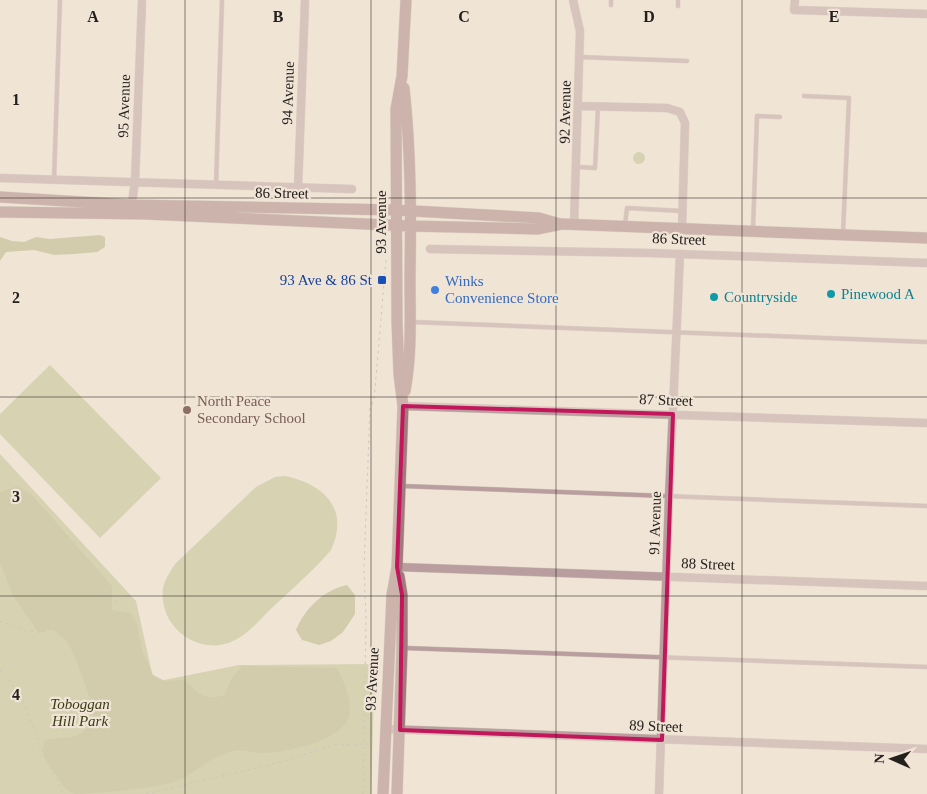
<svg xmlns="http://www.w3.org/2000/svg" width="927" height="794" font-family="Georgia,serif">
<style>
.green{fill:#b9bc87}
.forest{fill:#adb07b}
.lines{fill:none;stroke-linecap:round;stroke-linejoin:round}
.service-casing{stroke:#cbc1b4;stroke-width:5}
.minor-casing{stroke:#cbc1b4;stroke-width:9}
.secondary-casing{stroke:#cbc1b4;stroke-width:12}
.path{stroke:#aaa196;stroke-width:1;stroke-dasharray:2.5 4;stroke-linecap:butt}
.service{stroke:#b99d9f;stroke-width:4}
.minor{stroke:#b99d9f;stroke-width:8}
.secondary{stroke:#a17a7d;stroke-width:11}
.marked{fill:none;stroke:#c2185b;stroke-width:4;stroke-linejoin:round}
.grid{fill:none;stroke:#24201b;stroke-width:1;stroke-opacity:0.55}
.transit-dot{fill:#1a4fb4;stroke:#f0e4d6;stroke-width:2}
.shop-dot{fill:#3f7fe0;stroke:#f0e4d6;stroke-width:2}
.culture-dot{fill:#0f9aa8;stroke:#f0e4d6;stroke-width:2}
.education-dot{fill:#8d6e63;stroke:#f0e4d6;stroke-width:2}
.labels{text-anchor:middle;stroke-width:4.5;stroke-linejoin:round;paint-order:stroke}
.street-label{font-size:15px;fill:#24201b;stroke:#f0e4d6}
.transit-label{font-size:15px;fill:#164399;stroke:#f0e4d6;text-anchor:end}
.shop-label{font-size:15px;fill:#366cbe;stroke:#f0e4d6;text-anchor:start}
.culture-label{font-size:15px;fill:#0d838f;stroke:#f0e4d6;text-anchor:start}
.education-label{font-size:15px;fill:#785e54;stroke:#f0e4d6;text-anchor:start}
.park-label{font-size:15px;font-style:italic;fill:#3a3c12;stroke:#f0e4d6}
.grid-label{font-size:16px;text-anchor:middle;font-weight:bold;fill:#24201b;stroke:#f0e4d6;stroke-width:4.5;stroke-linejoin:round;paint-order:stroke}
</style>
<rect width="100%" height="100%" fill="#f0e4d6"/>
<path class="green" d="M633 158a6 6 0 1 1 12 0a6 6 0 1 1-12 0Z
M50,365L161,478L100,538L0,434V414Z
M0,454L136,601L154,682L239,665L375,664L371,794H0Z
M285,476C324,484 350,509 331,550C314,570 293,588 274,606C261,618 249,634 233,641C198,657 158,627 163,588C165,579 170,572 175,564L256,487L275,477Z"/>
<path class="forest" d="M100,235L105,237V247L97,252L74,254L54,255L34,250L6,252L0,261V237L12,241L24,242L36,237L50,239Z
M18,486L33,496L112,586V610L131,613L137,624L142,650L153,675L165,681L184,680C199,693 204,702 224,695L232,678L242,666L337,668C344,681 354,703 348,719C338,742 284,753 262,753C249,753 243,748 229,752C210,758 197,771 179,780C165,788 90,794 75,794C65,791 61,783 56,775C48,764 40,755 44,741C59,735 69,742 84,731C90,727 94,718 93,711C92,701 73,649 67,642C63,637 57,633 52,629L39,633L13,596L0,563V492Z
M347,585L355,595V614L343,632L331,641L319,645L302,640L296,630C305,608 324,590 347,585Z"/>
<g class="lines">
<defs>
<path id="service" d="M611,5V0
M678,6V0
M579,57L687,61
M804,96L849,98L843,233
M578,167L595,168L598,107
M54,180L60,0
M216,185L222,0
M625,225L627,208L682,211
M753,229L757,116L780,117
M412,322L927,342
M402,486L927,506
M404,648L927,667"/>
<path id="minor" d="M573,0L580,31L574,225
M795,0L794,10L927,14
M578,106L667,108L680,112L685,123L682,229
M0,178L352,189
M298,188L305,0
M131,209L135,182L142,0
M430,249L650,253L927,263
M403,406L927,423
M397,567L927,586
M385,729L927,749
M659,794L669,496L680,254"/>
<path id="secondary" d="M404,88C411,151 411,214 410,278C410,315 412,354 405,391
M0,197L132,205L396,210L539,218L560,224
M0,212L146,214L410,226L537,229L562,224L927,238
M383,794L392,595L397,567L403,406L399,374L397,322L396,109L402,76L406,0
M397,794L402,648V595L399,576"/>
</defs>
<use href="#service" class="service-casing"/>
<use href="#minor" class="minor-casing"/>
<use href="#secondary" class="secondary-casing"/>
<path class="path" d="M0,621L26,631L45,632L131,595
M0,670L21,695L46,761L64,794
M146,794L281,762L333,745L371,744
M363,794L366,618L364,568L370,408L374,400L386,260"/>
<use href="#service" class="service"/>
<use href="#minor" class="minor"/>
<use href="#secondary" class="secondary"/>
</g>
<path d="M0 0H927V794H0ZM403,406L673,414L662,740L400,730L402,595L397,567Z" fill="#f0e4d6" fill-opacity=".55" fill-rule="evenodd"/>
<path class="marked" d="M403,406L673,414L662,740L400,730L402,595L397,567Z"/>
<path class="grid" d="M185,0V794M371,0V794M556,0V794M742,0V794M0,198H927M0,397H927M0,596H927"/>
<rect class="transit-dot" x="377" y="275" width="10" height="10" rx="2.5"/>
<circle class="shop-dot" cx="435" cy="290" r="5"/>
<g class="culture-dot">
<circle cx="831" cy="294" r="5"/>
<circle cx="714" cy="297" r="5"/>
</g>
<circle class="education-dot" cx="187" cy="410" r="5"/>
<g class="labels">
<g class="street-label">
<text transform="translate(288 93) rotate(-88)" y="5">94 Avenue</text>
<text transform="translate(124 106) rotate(-88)" y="5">95 Avenue</text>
<text transform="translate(565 112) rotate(-89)" y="5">92 Avenue</text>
<text transform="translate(282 193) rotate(1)" y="5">86 Street</text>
<text transform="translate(381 222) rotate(-90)" y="5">93 Avenue</text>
<text transform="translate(679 239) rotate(2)" y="5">86 Street</text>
<text transform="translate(666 400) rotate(2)" y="5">87 Street</text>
<text transform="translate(655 523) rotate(-88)" y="5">91 Avenue</text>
<text transform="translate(708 564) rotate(2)" y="5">88 Street</text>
<text transform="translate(372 679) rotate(-87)" y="5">93 Avenue</text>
<text transform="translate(656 726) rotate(2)" y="5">89 Street</text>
</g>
<g class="transit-label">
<text x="372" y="285">93 Ave &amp; 86 St</text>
</g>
<g class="shop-label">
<text x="445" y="286">Winks<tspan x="445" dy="17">Convenience Store</tspan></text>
</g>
<g class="culture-label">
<text x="841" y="299">Pinewood A</text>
<text x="724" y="302">Countryside</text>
</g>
<g class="education-label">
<text x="197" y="406">North Peace<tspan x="197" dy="17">Secondary School</tspan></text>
</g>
<g class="park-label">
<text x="80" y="709">Toboggan<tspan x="80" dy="17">Hill Park</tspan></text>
</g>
</g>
<g class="grid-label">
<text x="93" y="22">A</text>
<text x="278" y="22">B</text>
<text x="464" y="22">C</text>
<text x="649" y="22">D</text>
<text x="834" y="22">E</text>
<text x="16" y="105">1</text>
<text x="16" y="303">2</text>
<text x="16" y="502">3</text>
<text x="16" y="700">4</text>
</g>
<g transform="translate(892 759) rotate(272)" stroke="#f0e4d6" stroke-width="4" paint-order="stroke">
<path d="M0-4L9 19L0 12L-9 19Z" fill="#24201b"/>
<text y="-8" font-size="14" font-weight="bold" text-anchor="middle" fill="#24201b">N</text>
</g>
</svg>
